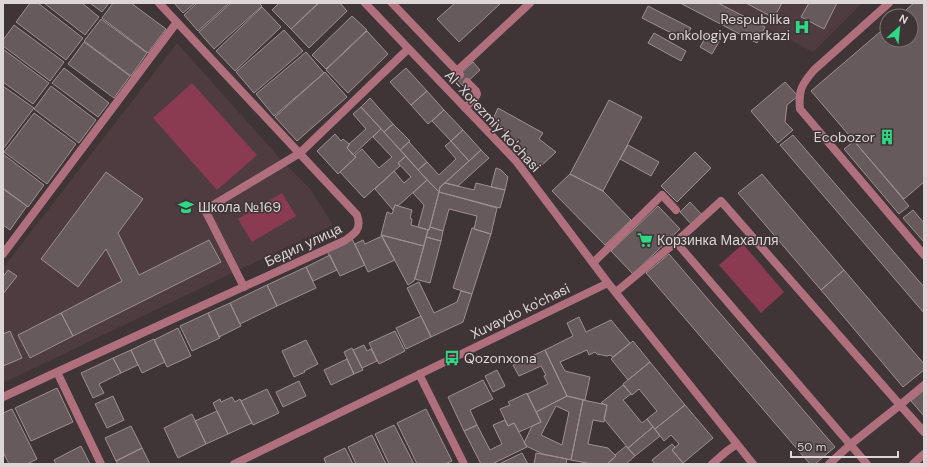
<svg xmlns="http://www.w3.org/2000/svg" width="927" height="467" font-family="'DM Sans',sans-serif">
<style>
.built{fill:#4e3c40}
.green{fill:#8b3b51}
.building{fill:#665a5c;stroke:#9c9092;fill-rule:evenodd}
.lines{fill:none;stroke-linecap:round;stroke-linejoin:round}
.service{stroke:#af6f7d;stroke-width:8}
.minor{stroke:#af6f7d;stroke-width:8}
.labels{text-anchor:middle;stroke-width:3;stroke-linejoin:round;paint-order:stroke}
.poi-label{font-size:14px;fill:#dcd6d7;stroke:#3f3436;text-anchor:start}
.street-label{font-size:14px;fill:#dcd6d7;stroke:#3f3436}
</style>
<rect width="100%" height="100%" fill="#3f3436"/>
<path class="built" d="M719,3H862L813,52Z
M177,43L284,163L310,189L333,225L3,383V268Z"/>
<path class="green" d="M192,83L257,155L217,190L153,118Z
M282,193L296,216L252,242L238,219Z
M743,244L784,292L761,313L719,265Z"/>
<path class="building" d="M30,3H38L83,38L66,60L16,22Z
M44,3H82L99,17L85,35Z
M90,3H109L102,12Z
M113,3H131L166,29L148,53L102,18Z
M174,3H195L183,13Z
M197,3H229L198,31L184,15Z
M231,3H259L262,6L214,49L199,32Z
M279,3H318L291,29L272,10Z
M319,3H340L347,11L309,48L291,29Z
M455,3H501L459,42L437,19Z
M680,3H718L765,27L757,43Z
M746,3H782L774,18Z
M809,3H837L824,29L801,17Z
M914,3H924V182L904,199L811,91L887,26V40H911V16H899Z
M648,6L691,28L685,40L642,18Z
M262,7L281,27L235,71L216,51Z
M352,16L367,30L326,69L312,55Z
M101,19L147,53L131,76L84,41Z
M14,25L64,62L50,81L3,46V40Z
M284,30L303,51L254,93L236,72Z
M367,31L388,54L348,93L326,70Z
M654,33L686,51L681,61L648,43Z
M708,33L720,40L712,54L700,47Z
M84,42L130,76L114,98L68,64Z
M3,49L49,83L33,104L3,82Z
M306,52L324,73L274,116L256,94Z
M473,62L480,70L463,86L456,78Z
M64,68L109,103L98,117L52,83Z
M406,68L427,91L411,105L390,82Z
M325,72L347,97L297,141L275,117Z
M785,82L798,96L787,105L785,122L793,130L778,143L751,111Z
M3,86L34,108L3,149Z
M51,86L96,120L79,143L34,109Z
M427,91L444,110L428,124L411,105Z
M370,98L393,124L384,132L361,107Z
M609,100L642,117L603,191L570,174Z
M361,107L381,129L353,155L347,148L349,145V144L366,129L353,114Z
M498,108L543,133L539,139L556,152L540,167L493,119Z
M444,110L463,130L451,141L432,121Z
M34,113L76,144L47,184L4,152Z
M393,124L410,141L400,150L384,132Z
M381,129L406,156L398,163L400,166L364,198L340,172L356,157L354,156L362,149L379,168L392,157L373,137Z
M463,130L481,150L469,161L451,141Z
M335,134L341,141L343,139L349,144V145L347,148L356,157L338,174L317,151Z
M793,135L924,287V313L780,145Z
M451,141L469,161L440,187L439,192L418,170L427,162L439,175L456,159L445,146Z
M854,141L909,206L899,214L844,149Z
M409,142L427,162L418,170L400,150Z
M628,145L659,162L651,176L620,159Z
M481,150L489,158L458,186L445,183Z
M695,152L711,168L677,202L661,186Z
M3,154L44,185L28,207L3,188Z
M406,156L427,180L398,206L395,205L393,210L375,189L394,171L404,183L411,177L398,163Z
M496,168L501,170L508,177L505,190L491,187Z
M106,172L143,199L118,233L139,275L209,240L221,262L73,336L61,313L122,281L106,249L78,287L41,259Z
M570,174L603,191L631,220L605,245L552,191Z
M762,174L844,270L821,290L738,193Z
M427,180L439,192L429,230L418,227L424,205L413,193Z
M445,183L474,190L476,183L505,190L500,208L439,192L440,187Z
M3,189L27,206L10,230L3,225Z
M439,192L497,208L491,234L474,229L477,216L449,209L443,231L430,227Z
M690,202L702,215L692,225L680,212Z
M395,205L412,210L410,218L412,219L411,225L428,230L424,246L381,235L387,212L392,214Z
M658,206L680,229L633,274L611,251Z
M913,210L924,223V242L903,218Z
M430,227L443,231L441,241L426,237L428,230H429Z
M472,228H474V229L491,234L472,294L453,288Z
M381,235L424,246L414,281L408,285Z
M382,236L395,260L368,272L355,244L363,240L365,244Z
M426,237L441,241L430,283L415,279Z
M352,239L365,265L340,276L327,251Z
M669,254L835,447L815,464H810L646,273Z
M330,255L337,270L313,281L306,267Z
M306,267L316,288L277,306L267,285Z
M8,270L17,276L3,294V277Z
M844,270L924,364V370L903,387L821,290Z
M419,282L434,313L457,302L461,291L472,294L463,322L431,337L407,288Z
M267,285L277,306L240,324L230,303Z
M230,303L241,326L219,337L208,313Z
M61,313L73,336L30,358L18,335Z
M208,313L220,338L192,351L180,326Z
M421,316L431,337L406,349L396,328Z
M579,317L586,332L611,320L630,343L613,357L610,355L607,356L597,354L595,352L589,355L587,350L560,362L565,371L590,377L585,400L567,396L545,350L573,336L567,323Z
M178,328L191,356L167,367L154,340Z
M10,331L22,358L3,366V334Z
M395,331L405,351L379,364L369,343Z
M154,339L165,362L142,373L131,350Z
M306,340L318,364L304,371L305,372L294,377L282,351Z
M633,341L650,362L628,380L611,359Z
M364,345L367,351L371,349L377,361L362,368L353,350Z
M352,348L363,370L354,374L344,352Z
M131,350L138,365L121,373L113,358Z
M545,350L567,396L536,412L527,394L548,384L544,376L546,375L541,366L519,376L513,365Z
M113,358L121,373L99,384L104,393L93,398L81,373Z
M347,359L354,374L331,385L324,370Z
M650,362L685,405L655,429L647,419L657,411L639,389L632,395L623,384Z
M497,370L505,386L493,392L485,376Z
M483,380L493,399L470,410L477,425L464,431L448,397Z
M299,381L306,396L283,407L276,392Z
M623,385L631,394L623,400L642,423L647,419L653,427L628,448L604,419L607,405L601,403Z
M57,388L73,422L31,441L15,408Z
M267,389L279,413L253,425L241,401Z
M924,390V416L911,401Z
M527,393L541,422L519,432L514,423L508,426L500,409L510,405L508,402Z
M113,396L124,420L107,428L95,404Z
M567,396L583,400L571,460L543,454L526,446L524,443L532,426L541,422L536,412ZM556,406L569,412L562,445L541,435Z
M232,397L235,402L240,399L252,423L228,434L213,403L220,399L221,402Z
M583,400L607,405L604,422L593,420L588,444L608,448L616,456L607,464H592L571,460Z
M685,405L713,438L683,463L672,450L679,444L671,435L664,441L655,429Z
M12,409L37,459L27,464H9L3,452V413Z
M426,409L452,461L445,464H417L397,423Z
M217,411L228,434L206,444L195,421Z
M192,414L206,444L178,458L164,428Z
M505,420L508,426L514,423L527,447L492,464H481L464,431L477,425L490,450L502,444L493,425Z
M394,425L414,464H389L375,434Z
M131,426L142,448L116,461L105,438Z
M653,427L660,436L635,456L628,448Z
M372,435L386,464H356L348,447Z
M672,444L675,447L672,450L683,463L682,464H655L652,460Z
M81,446L90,464H56L54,460Z
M626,446L635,456L626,464H607L616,456L615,455Z
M142,448L150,464H118L116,461Z
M345,448L353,464H326L324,458Z
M522,453L528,464H499Z
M536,453L567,459L566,464H534Z"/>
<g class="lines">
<path class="service" d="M889,3L814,70C802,84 798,90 800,109L924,255
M676,242L867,464
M593,263L662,195L676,210
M244,287L205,210L300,153
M616,292L676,242L721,201L900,405
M924,385L900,405L924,432
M913,464L924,454"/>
<path class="minor" d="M365,3L516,161L608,283L753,464
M392,3L457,71
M460,75L457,71L530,3
M465,108L475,98L477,94L476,91L467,82
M300,153L408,49
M3,254L177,22
M57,372L101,464
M419,374L464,464
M3,397L57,372L344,241C355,234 362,229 357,215L159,3
M234,464L608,283
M712,464L727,451L737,444
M829,464L851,444L900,405"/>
</g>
<defs>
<symbol id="hospital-bare" viewBox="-9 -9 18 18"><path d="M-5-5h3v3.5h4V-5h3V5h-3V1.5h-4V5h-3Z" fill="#2fd883" stroke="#3f3436" stroke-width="2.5" paint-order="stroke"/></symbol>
<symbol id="building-bare" viewBox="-9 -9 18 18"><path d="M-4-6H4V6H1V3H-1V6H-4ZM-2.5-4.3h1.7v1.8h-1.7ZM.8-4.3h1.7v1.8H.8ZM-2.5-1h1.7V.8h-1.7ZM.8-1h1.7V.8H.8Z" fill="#2fd883" stroke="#3f3436" stroke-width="2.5" paint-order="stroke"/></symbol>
<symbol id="school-bare" viewBox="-9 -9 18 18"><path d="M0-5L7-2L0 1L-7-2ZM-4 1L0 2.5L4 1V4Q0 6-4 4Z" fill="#2fd883" stroke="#3f3436" stroke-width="2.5" paint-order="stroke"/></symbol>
<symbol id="supermarket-bare" viewBox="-9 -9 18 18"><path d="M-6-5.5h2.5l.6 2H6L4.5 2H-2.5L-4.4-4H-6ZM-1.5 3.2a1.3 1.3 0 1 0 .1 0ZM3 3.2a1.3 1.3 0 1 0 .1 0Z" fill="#2fd883" stroke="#3f3436" stroke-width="2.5" paint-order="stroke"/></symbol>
<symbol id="bus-bare" viewBox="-9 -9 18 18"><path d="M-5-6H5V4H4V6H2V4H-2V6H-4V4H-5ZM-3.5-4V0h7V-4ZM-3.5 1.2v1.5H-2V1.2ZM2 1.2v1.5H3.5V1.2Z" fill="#2fd883" stroke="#3f3436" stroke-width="2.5" paint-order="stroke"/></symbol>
</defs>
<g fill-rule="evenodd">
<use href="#hospital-bare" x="791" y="16" width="22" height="22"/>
<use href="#building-bare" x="876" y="126" width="22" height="22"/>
<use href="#school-bare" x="175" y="196" width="22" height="22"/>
<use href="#supermarket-bare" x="634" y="229" width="22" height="22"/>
<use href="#bus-bare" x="441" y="347" width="22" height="22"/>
</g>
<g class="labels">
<g class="poi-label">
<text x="790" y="24" text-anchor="end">Respublika<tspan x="790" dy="16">onkologiya markazi</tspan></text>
<text x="875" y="142" text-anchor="end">Ecobozor</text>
<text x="198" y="212">Школа №169</text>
<text x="657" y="245">Корзинка Махалля</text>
<text x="464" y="363">Qozonxona</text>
</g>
<g class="street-label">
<text transform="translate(493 121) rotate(47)" y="5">Al-Xorezmiy ko'chasi</text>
<text transform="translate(303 245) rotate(-25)" y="5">Бедил улица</text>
<text transform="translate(520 311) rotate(-26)" y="5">Xuvaydo ko'chasi</text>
</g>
</g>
<rect width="927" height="467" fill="none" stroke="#dcd6d7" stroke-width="8"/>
<g transform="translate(899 28) rotate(27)"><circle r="19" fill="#3f3436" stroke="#7e7576"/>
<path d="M0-3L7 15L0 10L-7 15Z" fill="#2fd883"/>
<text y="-6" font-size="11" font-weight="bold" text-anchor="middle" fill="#dcd6d7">N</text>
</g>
<path d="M791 451v6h107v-6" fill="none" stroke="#dcd6d7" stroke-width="2"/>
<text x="797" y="451" font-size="12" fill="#dcd6d7" stroke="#3f3436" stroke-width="3" paint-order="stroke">50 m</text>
</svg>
